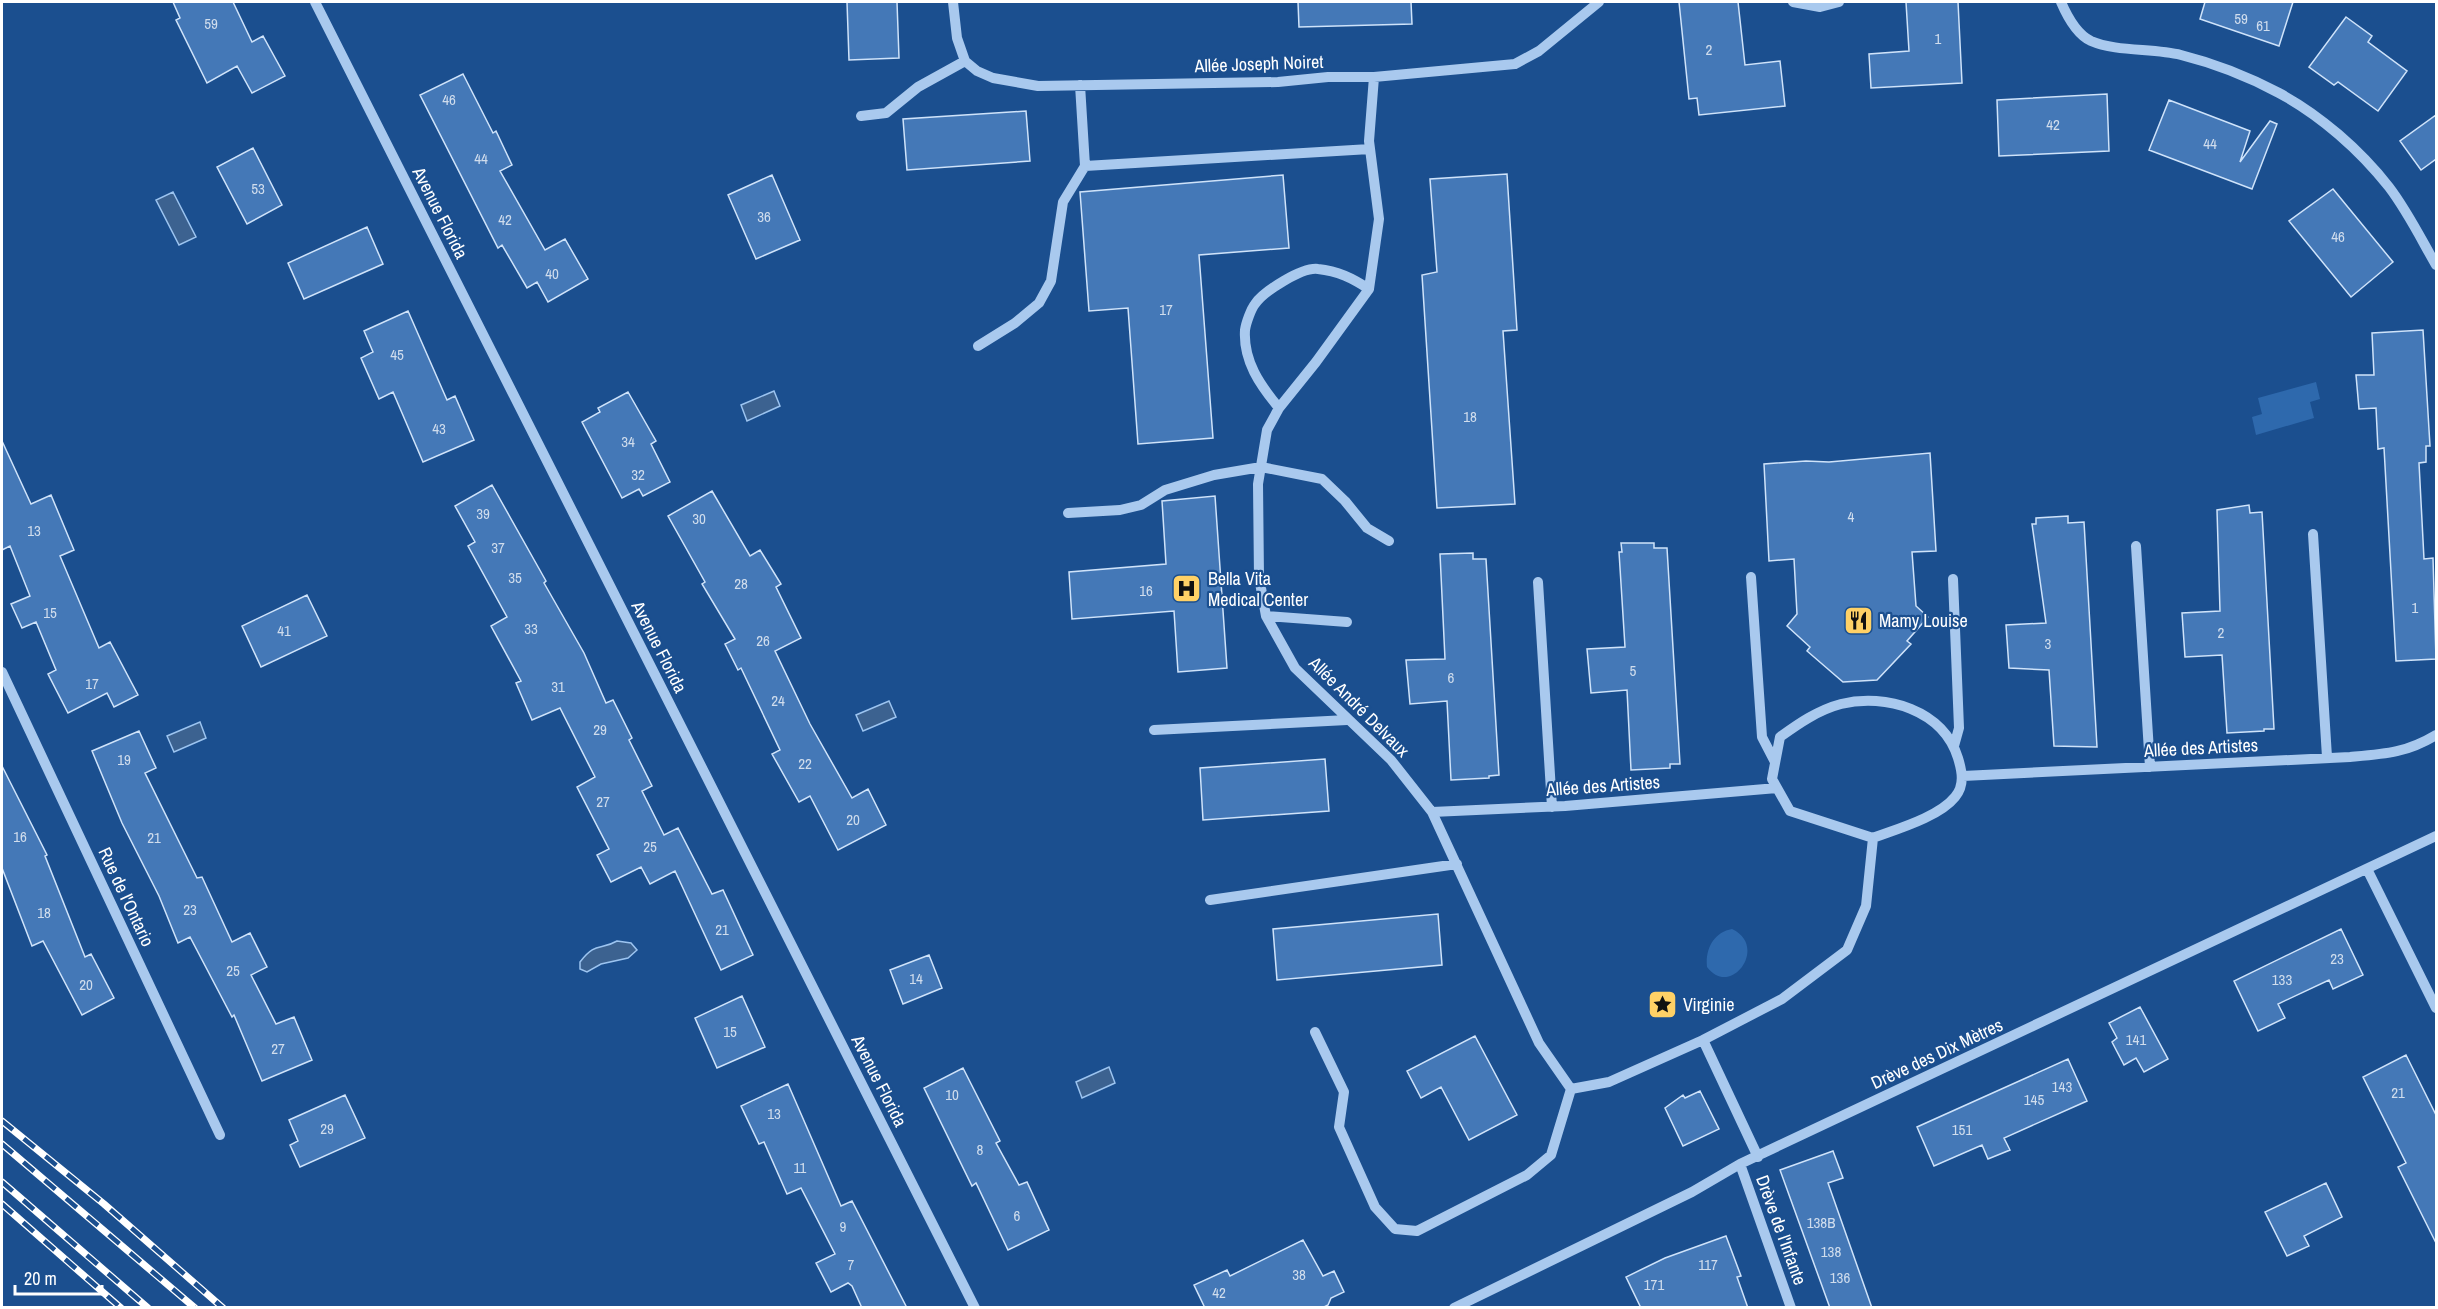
<svg xmlns="http://www.w3.org/2000/svg" width="2438" height="1309" font-family="'Archivo Narrow',sans-serif">
<style>
.green{fill:#2e69ad}
.water{fill:#3c6290;stroke:#9cc4f0;stroke-width:1.5}
.building{fill:#4478b7;stroke:#cfe3fa;stroke-width:1.5}
.lines{fill:none;stroke-linecap:round;stroke-linejoin:round}
.minor{stroke:#a9c9ee;stroke-width:10}
.rail-casing{stroke:#fff;stroke-width:7}
.rail{stroke:#1b4f8f;stroke-width:4.5;stroke-dasharray:14;stroke-linecap:butt}
.labels{text-anchor:middle;stroke-width:4.5;stroke-linejoin:round;paint-order:stroke}
.number-label{font-size:15px;fill:#d0dded}
.street-label{font-size:18px;fill:#fff;stroke:#1b4f8f}
.poi-label{font-size:18px;fill:#fff;stroke:#1b4f8f;text-anchor:start}
</style>
<rect width="100%" height="100%" fill="#1b4f8f"/>
<path class="green" d="M2316,382L2320,399L2310,402L2314,418L2256,435L2252,417L2262,414L2258,398Z
M1732,929C1769,946 1731,999 1707,967C1705,949 1714,932 1732,929Z"/>
<path class="water" d="M173,192L196,237L179,245L156,200Z
M774,391L780,406L747,421L741,405Z
M889,701L896,717L863,731L856,715Z
M200,722L206,738L174,752L167,736Z
M617,941L631,943L637,950L628,958L601,964L587,972L580,969V962C596,941 600,951 617,941Z
M1109,1067L1115,1083L1082,1098L1076,1082Z"/>
<path class="building" d="M173,2H233L252,42L263,36L285,76L252,93L237,66L207,83L176,20L180,18Z
M847,2H897L899,58L849,60Z
M1298,2H1411L1412,24L1299,27Z
M1679,2H1738L1745,65L1780,61L1785,106L1699,115L1697,98L1689,99Z
M1906,2H1958L1962,83L1871,88L1869,54L1909,51Z
M2205,2H2293L2279,46L2200,19Z
M2346,17L2372,36L2368,42L2407,71L2378,111L2338,82L2334,85L2309,67Z
M463,74L493,133L496,131L512,165L500,171L545,250L565,239L588,279L548,302L537,282L527,288L502,245L498,248L420,95Z
M2107,94L2109,151L1999,156L1997,100Z
M2169,100L2250,131L2240,162L2270,121L2277,124L2252,189L2149,150Z
M1026,111L1030,161L907,170L903,119Z
M2436,115V159L2421,170L2400,141Z
M253,148L282,205L247,224L217,167Z
M1507,174L1517,330L1503,331L1515,504L1437,508L1422,275L1437,272L1430,179Z
M772,175L800,240L756,259L728,195Z
M1283,175L1289,248L1199,255L1213,438L1138,444L1128,308L1089,311L1080,192Z
M2333,189L2393,262L2351,297L2289,221Z
M367,227L383,264L304,299L288,263Z
M408,311L447,400L455,396L474,440L423,462L393,392L379,399L361,358L373,352L364,331Z
M2423,330L2430,446H2426V462L2419,463L2424,559L2433,558L2436,659L2396,661L2384,448L2378,449L2376,408L2359,409L2356,375H2374L2372,333Z
M628,392L656,441L651,444L670,482L643,496L639,489L622,498L582,422L600,412L598,408Z
M2,441L31,504L51,495L74,550L60,556L99,648L110,642L138,695L114,707L107,693L68,713L48,674L56,670L36,622L22,628L11,604L30,596L10,546L2,550Z
M1930,453L1936,551L1912,552L1916,606L1928,617L1907,641L1911,644L1877,680L1843,682L1807,651L1810,647L1787,626L1797,614L1794,559L1769,561L1764,464L1806,461L1829,462Z
M492,485L546,581L544,583L584,653L606,703L613,700L632,738L629,740L652,786L642,791L664,835L678,828L712,894L723,890L753,955L721,970L675,871L650,884L641,867L611,882L597,855L609,849L577,787L595,777L560,708L532,720L516,683L521,681L491,626L507,617L468,546L475,542L455,506Z
M712,491L750,556L760,550L781,584L776,587L801,638L775,651L810,724L852,798L868,789L886,825L838,850L810,796L799,802L772,754L780,750L741,668L738,670L725,644L735,639L702,584L705,582L668,516Z
M1215,496L1227,668L1178,672L1174,611L1072,619L1069,572L1166,564L1162,501Z
M2249,505L2250,513L2262,512L2274,729H2264V731L2227,733L2222,655L2185,657L2182,613L2220,611L2217,510Z
M2068,516V523L2084,522L2097,747L2054,746L2049,670L2009,668L2006,625L2046,623L2032,524H2036V518Z
M1621,543H1654V548H1667L1680,764H1670V768L1631,770L1627,690L1591,693L1587,649L1625,647L1619,552H1622Z
M1473,553V559H1486L1499,775L1489,776V778L1451,780L1447,701L1410,704L1406,660L1445,659L1440,554Z
M307,595L327,636L261,667L242,626Z
M139,731L156,768L145,773L197,878L202,877L232,942L250,933L267,967L251,975L276,1024L294,1017L312,1060L262,1081L234,1015L232,1017L190,937L178,943L159,896L122,823L92,751Z
M1325,759L1329,811L1203,820L1200,768Z
M2,766L47,855L45,856L85,957L91,954L114,998L82,1015L43,941L32,946L2,868Z
M1438,914L1442,965L1277,980L1273,929Z
M2341,929L2363,975L2333,989L2329,980L2278,1004L2285,1018L2258,1031L2234,981Z
M929,955L942,988L903,1004L890,970Z
M742,996L765,1047L717,1068L695,1018Z
M2140,1007L2168,1059L2144,1072L2136,1058L2124,1065L2112,1042L2117,1038L2109,1023Z
M1475,1036L1517,1115L1469,1140L1441,1087L1421,1098L1407,1071Z
M2406,1055L2436,1115V1243L2398,1167L2406,1163L2363,1077Z
M2068,1059L2087,1101L2004,1138L2010,1150L1988,1159L1982,1145L1934,1166L1917,1127Z
M963,1068L1000,1141L996,1143L1019,1185L1027,1182L1049,1230L1008,1250L976,1183L972,1186L924,1088Z
M788,1084L841,1206L852,1201L907,1308H862L852,1286L848,1283L831,1292L816,1263L835,1254L801,1188L787,1194L764,1142L759,1144L741,1106Z
M1700,1091L1719,1129L1683,1146L1665,1108L1683,1095L1685,1098Z
M345,1095L365,1138L300,1167L290,1145L298,1141L289,1120Z
M1833,1151L1843,1178L1828,1183L1872,1308H1830L1780,1170Z
M2326,1183L2342,1217L2304,1236L2309,1246L2287,1256L2265,1212Z
M1726,1236L1741,1276L1737,1277L1748,1308H1641L1626,1277L1665,1258Z
M1303,1240L1323,1276L1334,1271L1344,1292L1331,1298L1328,1305L1322,1308H1205L1194,1285L1227,1270L1230,1276Z"/>
<g class="lines">
<path class="minor" d="M315,2L975,1308
M953,2L957,38L965,61L977,71L993,78L1038,86L1278,82L1328,77H1374L1515,64L1539,51L1599,2
M1793,2L1820,7L1839,2
M2061,2C2067,16 2076,34 2091,41C2116,52 2154,48 2181,55C2213,63 2249,77 2279,93C2320,115 2360,150 2389,187C2408,212 2421,239 2436,265
M1374,77L1369,141L1379,219L1369,289L1316,362L1279,408L1267,430L1258,484L1259,577L1266,616L1295,668L1391,760L1432,812L1539,1043L1571,1089L1609,1082L1703,1040L1758,1157
M861,116L886,113L918,87L965,61
M1085,166L1370,149
M978,346L1015,323L1039,303L1051,281L1063,202L1085,166L1080,85
M1279,408C1260,385 1243,361 1245,330C1246,323 1251,309 1255,304C1264,291 1302,267 1318,269C1338,271 1352,278 1369,289
M1068,513L1120,510L1141,505L1165,490L1214,475L1261,467L1322,479L1345,501L1367,528L1389,541
M2313,534L2327,757
M2136,546L2150,767
M1751,577L1762,737L1775,762
M1953,579L1959,728L1954,746
M1538,582L1552,807
M1266,616L1347,622
M2,672L220,1135
M1154,730L1347,720
M1963,776L2350,757C2385,754 2406,753 2436,735
M1432,812L1565,806L1777,788
M2367,869L2436,1008
M1210,900L1457,864
M1315,1032L1344,1092L1339,1127L1375,1207L1395,1229L1417,1231L1527,1175L1551,1155L1571,1089
M1703,1040L1782,999L1847,950L1866,906L1873,838L1790,811L1772,779L1780,737C1798,724 1818,710 1841,704C1886,693 1943,710 1958,758C1962,771 1965,785 1955,797C1939,817 1897,829 1873,838
M1740,1164L1791,1308
M1454,1308L1692,1192L1740,1164L2436,836"/>
<defs>
<path id="rail" d="M2,1121L104,1204L223,1308
M2,1144L195,1308
M2,1182L148,1308
M2,1204L121,1308"/>
</defs>
<use href="#rail" class="rail-casing"/>
<use href="#rail" class="rail"/>
</g>
<defs>
<symbol id="hospital-square" viewBox="-11 -11 22 22"><rect x="-9" y="-9" width="18" height="18" rx="4" fill="#ffd166" stroke="#1b4f8f"/><path d="M-5-5h3v3.5h4V-5h3V5h-3V1.5h-4V5h-3Z" fill="#111"/></symbol>
<symbol id="restaurant-square" viewBox="-11 -11 22 22"><rect x="-9" y="-9" width="18" height="18" rx="4" fill="#ffd166" stroke="#1b4f8f"/><path d="M-5-6h1v4h1v-4h1v4h1v-4h1v5L-1.5 .5V6h-2V.5L-5-1ZM5-6V6H3V1.5H1.5Q1.5-4 5-6Z" fill="#111"/></symbol>
<symbol id="sight-square" viewBox="-11 -11 22 22"><rect x="-9" y="-9" width="18" height="18" rx="4" fill="#ffd166" stroke="#1b4f8f"/><path d="M0-6L1.8-2.2L6-1.7L2.9 1.2L3.7 5.4L0 3.3L-3.7 5.4L-2.9 1.2L-6-1.7L-1.8-2.2Z" fill="#111"/></symbol>
</defs>
<g fill-rule="evenodd">
<use href="#hospital-square" x="1170" y="572" width="33" height="33"/>
<use href="#restaurant-square" x="1842" y="604" width="33" height="33"/>
<use href="#sight-square" x="1646" y="988" width="33" height="33"/>
</g>
<g class="labels">
<g class="number-label">
<text x="2241" y="24">59</text>
<text x="211" y="29">59</text>
<text x="2263" y="31">61</text>
<text x="1938" y="44">1</text>
<text x="1709" y="55">2</text>
<text x="449" y="105">46</text>
<text x="2053" y="130">42</text>
<text x="2210" y="149">44</text>
<text x="481" y="164">44</text>
<text x="258" y="194">53</text>
<text x="764" y="222">36</text>
<text x="505" y="225">42</text>
<text x="2338" y="242">46</text>
<text x="552" y="279">40</text>
<text x="1166" y="315">17</text>
<text x="397" y="360">45</text>
<text x="1470" y="422">18</text>
<text x="439" y="434">43</text>
<text x="628" y="447">34</text>
<text x="638" y="480">32</text>
<text x="483" y="519">39</text>
<text x="1851" y="522">4</text>
<text x="699" y="524">30</text>
<text x="34" y="536">13</text>
<text x="498" y="553">37</text>
<text x="515" y="583">35</text>
<text x="741" y="589">28</text>
<text x="1146" y="596">16</text>
<text x="2415" y="613">1</text>
<text x="50" y="618">15</text>
<text x="531" y="634">33</text>
<text x="284" y="636">41</text>
<text x="2221" y="638">2</text>
<text x="763" y="646">26</text>
<text x="2048" y="649">3</text>
<text x="1633" y="676">5</text>
<text x="1451" y="683">6</text>
<text x="92" y="689">17</text>
<text x="558" y="692">31</text>
<text x="778" y="706">24</text>
<text x="600" y="735">29</text>
<text x="124" y="765">19</text>
<text x="805" y="769">22</text>
<text x="603" y="807">27</text>
<text x="853" y="825">20</text>
<text x="20" y="842">16</text>
<text x="154" y="843">21</text>
<text x="650" y="852">25</text>
<text x="190" y="915">23</text>
<text x="44" y="918">18</text>
<text x="722" y="935">21</text>
<text x="2337" y="964">23</text>
<text x="233" y="976">25</text>
<text x="916" y="984">14</text>
<text x="2282" y="985">133</text>
<text x="86" y="990">20</text>
<text x="730" y="1037">15</text>
<text x="2136" y="1045">141</text>
<text x="278" y="1054">27</text>
<text x="2062" y="1092">143</text>
<text x="2398" y="1098">21</text>
<text x="952" y="1100">10</text>
<text x="2034" y="1105">145</text>
<text x="774" y="1119">13</text>
<text x="327" y="1134">29</text>
<text x="1962" y="1135">151</text>
<text x="980" y="1155">8</text>
<text x="800" y="1173">11</text>
<text x="1017" y="1221">6</text>
<text x="1821" y="1228">138B</text>
<text x="843" y="1232">9</text>
<text x="1831" y="1257">138</text>
<text x="851" y="1270">7</text>
<text x="1708" y="1270">117</text>
<text x="1299" y="1280">38</text>
<text x="1840" y="1283">136</text>
<text x="1654" y="1290">171</text>
<text x="1219" y="1298">42</text>
</g>
<g class="street-label">
<text transform="translate(1259 64) rotate(-2)" y="6">Allée Joseph Noiret</text>
<text transform="translate(440 213) rotate(63)" y="6">Avenue Florida</text>
<text transform="translate(659 647) rotate(63)" y="6">Avenue Florida</text>
<text transform="translate(1359 707) rotate(45)" y="6">Allée André Delvaux</text>
<text transform="translate(2201 748) rotate(-3)" y="6">Allée des Artistes</text>
<text transform="translate(1603 786) rotate(-4)" y="6">Allée des Artistes</text>
<text transform="translate(126 897) rotate(65)" y="6">Rue de l'Ontario</text>
<text transform="translate(1937 1054) rotate(-25)" y="6">Drève des Dix Mètres</text>
<text transform="translate(879 1081) rotate(63)" y="6">Avenue Florida</text>
<text transform="translate(1781 1230) rotate(70)" y="6">Drève de l'Infante</text>
</g>
<g class="poi-label">
<text x="1208" y="585">Bella Vita<tspan x="1208" dy="21">Medical Center</tspan></text>
<text x="1879" y="627">Mamy Louise</text>
<text x="1683" y="1011">Virginie</text>
</g>
</g>
<rect width="2438" height="1309" fill="none" stroke="#ffffff" stroke-width="6"/>
<path d="M15 1285v9h87v-9" fill="none" stroke="#ffffff" stroke-width="3"/>
<text x="24" y="1285" font-size="18" fill="#ffffff" stroke="#1b4f8f" stroke-width="4.5" paint-order="stroke">20 m</text>
</svg>
